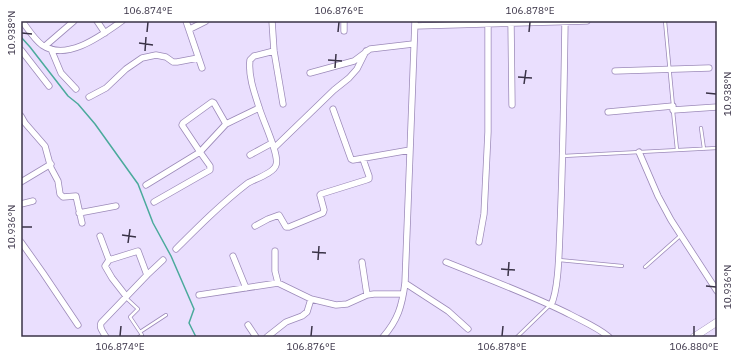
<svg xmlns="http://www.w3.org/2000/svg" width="738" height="358" font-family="'IBM Plex Sans',sans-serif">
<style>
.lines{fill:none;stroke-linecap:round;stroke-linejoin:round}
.stream{stroke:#4baa9c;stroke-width:1.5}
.service-casing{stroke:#9c8ab9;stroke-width:4}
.minor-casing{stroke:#9c8ab9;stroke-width:7}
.tertiary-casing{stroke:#9c8ab9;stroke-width:8}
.service{stroke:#fff;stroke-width:2.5}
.minor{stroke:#fff;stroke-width:5.5}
.tertiary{stroke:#fff;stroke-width:7}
.ticks{fill:none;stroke:#3a3347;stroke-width:1.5}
.neatline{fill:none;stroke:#3a3347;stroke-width:1.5}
.ticks-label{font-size:10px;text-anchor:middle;fill:#3a3347}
</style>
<rect width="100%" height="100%" fill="#eadffe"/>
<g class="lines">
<path class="stream" d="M21,37L30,47L68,96L78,104L95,124L138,184L153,223L171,256L194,309L189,323L196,337"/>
<defs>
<path id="service" d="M665,21L673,106
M673,111L677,150
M701,128L704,149
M563,156L717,148
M559,260L622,266
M645,267L680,236
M125,297L138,309L130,317L142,335L139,337
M140,332L166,315
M517,337L550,305"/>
<path id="minor" d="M22,21C28,29 34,39 42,45C67,62 102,35 122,21
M97,21L105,33
M186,21L202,68
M272,21L274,51L283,104
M344,21V31
M511,23L512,105
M415,26L587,21
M190,29L206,21
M45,46L74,21
M51,49L61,73L76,89
M21,50L49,86
M615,71L709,68
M310,73L354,61L370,49L413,44
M89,97L106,88L126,69L142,58L156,55L166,57L173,62H177L198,58
M333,109L351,159L353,160L410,150
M673,110L717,107
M608,112L673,106
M21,116L25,123L45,146L51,168L58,181L60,194L63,197L76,196L82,223
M274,148L334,90L349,78L357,69L366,51
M639,152L658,196L671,220L717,291
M250,155L272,143
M21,182L51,164
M146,185L200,152L182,125L183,123L212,102L214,103L226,124
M154,202L210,170V166L200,152L226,124L259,108
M21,204L33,201
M79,213L116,206
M255,226L268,219L279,215L286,227H289L323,213L324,210L320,195L321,194L366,180L369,179V176L363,159
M100,236L109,260L138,251L147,275
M21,242L43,273L78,325
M479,242L484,214L488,132V24
M176,249C199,226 222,203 248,183C255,179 274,173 276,165C280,155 262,119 259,107C254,92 248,75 250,60L254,56L274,51
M275,251V271L278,283
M233,256L246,288
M109,260L105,266L112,278L126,296
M362,262L367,295
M446,262C488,279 529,294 569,314C582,321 597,327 609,337
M405,283L448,311L468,329
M199,295L278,283L311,299L336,305L347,304L367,295L374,294H403
M551,305C559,289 559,248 560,229C563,160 564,91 565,22
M248,325L256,337
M106,337C103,332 99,328 101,323L147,275L163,260
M267,337L286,322L302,316L307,312L311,299
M383,337C398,320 402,306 405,283L415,21"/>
<path id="tertiary" d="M694,337L717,322"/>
</defs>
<use href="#service" class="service-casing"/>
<use href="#minor" class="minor-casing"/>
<use href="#tertiary" class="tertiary-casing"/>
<use href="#service" class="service"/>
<use href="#minor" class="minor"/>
<use href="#tertiary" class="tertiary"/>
</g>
<path class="ticks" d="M147,32L148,22M338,32L339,22M529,32L530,22M22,33L32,34M139,43L153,45M145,51L146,37M328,60L342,61M335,68L336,54M518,77L532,78M524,84L526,70M706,93L716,94M22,227H32M122,235L136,237M128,243L130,229M312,252L326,253M318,260L319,246M501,269L515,270M508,276L509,262M706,286L716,287M120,336L121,326M311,336L312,326M502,336L503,326M694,336V326"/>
<rect width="738" height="358" fill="none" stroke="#ffffff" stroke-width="44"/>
<rect x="22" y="22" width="694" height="314" class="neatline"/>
<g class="ticks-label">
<text x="148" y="14">106.874°E</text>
<text x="339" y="14">106.876°E</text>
<text x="530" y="14">106.878°E</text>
<text transform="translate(11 33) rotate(-90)" y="4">10.938°N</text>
<text transform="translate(727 94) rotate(-90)" y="4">10.938°N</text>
<text transform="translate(11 227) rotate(-90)" y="4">10.936°N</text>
<text transform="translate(727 287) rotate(-90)" y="4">10.936°N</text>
<text x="120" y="350">106.874°E</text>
<text x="311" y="350">106.876°E</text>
<text x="502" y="350">106.878°E</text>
<text x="694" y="350">106.880°E</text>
</g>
</svg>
